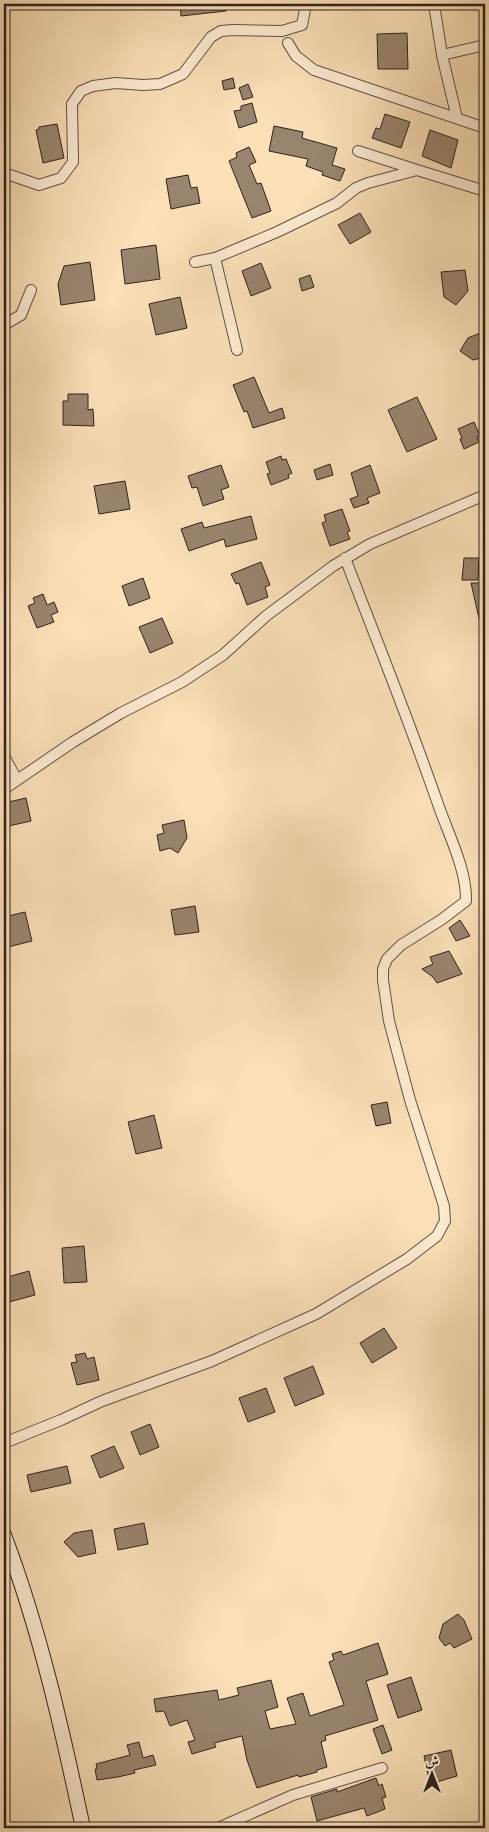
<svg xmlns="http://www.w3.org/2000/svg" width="489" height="1832" font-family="'Gentium Book Plus',Amiri,serif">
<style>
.building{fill:#99846d;stroke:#30221d}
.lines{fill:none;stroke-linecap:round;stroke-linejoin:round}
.street-casing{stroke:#625144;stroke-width:12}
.secondary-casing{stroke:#30221d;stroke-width:16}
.street{stroke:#fcead0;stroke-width:10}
.secondary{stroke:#fcead0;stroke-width:14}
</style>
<rect width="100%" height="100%" fill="#fadfb7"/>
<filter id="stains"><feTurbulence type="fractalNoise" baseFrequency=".004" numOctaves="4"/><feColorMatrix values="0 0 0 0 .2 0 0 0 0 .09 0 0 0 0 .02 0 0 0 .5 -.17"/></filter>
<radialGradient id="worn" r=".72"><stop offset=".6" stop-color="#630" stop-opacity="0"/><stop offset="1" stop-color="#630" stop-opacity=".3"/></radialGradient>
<path class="building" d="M180,4H225L226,11L181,16Z
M407,33L408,69H378L377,34Z
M233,78L235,88L224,90L222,81Z
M248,84L253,97L243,100L239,88Z
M252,103L257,122L239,128L234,111L241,110V106Z
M385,114L410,122L401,148L372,138L376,128L380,129Z
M57,124L64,158L43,163L36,130L39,129V127Z
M274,126L303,132L302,138L337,148L332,165L345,169L340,181L322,175L323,172L306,166L308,159L269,151Z
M430,130L458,140L451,168L422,156Z
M249,147L256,162L249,165L257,184L261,183L271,211L252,218L229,161L237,157L236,153Z
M188,175L191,188L197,187L200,203L171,209L166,179Z
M360,213L371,232L350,244L338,225Z
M156,245L160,279L125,284L121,250Z
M90,262L95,300L61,305L58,284L64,266Z
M261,263L271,288L251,296L242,271Z
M465,270L468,291L456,305L444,297L441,272Z
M310,275L314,287L302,291L299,279Z
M180,297L187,328L156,335L149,304Z
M485,331V357L473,360L460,351L468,338Z
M254,377L269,413L282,408L285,418L253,428L247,411L244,412L233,385Z
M68,394H88V410L93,409L94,426L63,425V401H68Z
M417,397L437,439L407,452L388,410Z
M474,422L480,436L477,437L479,442L464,449L460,439L462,438L458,429Z
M281,456L282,460L286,459L292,473L288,475L289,478L271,485L267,474L270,473L266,462Z
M330,464L333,475L317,480L314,470Z
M221,465L229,487L221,490L224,499L203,506L197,487L192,488L188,476Z
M370,465L380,493L367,498L369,503L354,508L350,499L358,496L351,473Z
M125,481L130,509L99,514L94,486Z
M342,509L350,531L347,532L350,539L330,546L322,523L326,521L324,515Z
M251,516L257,539L226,547L224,539L189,551L181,529L202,522L204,528Z
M464,558H479L478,580H462Z
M261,562L270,585L265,587L268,597L247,605L239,583L236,584L231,574Z
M143,578L150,598L129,606L122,586Z
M471,583H485V626L481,627Z
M43,594L47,605L54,602L58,612L51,615L54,622L37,628L28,606L35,603L33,598Z
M162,618L173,643L150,653L139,627Z
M26,798L31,821L4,827V803Z
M184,820L187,838L178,853L170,848L160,851L157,835L164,833L162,825Z
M195,906L199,932L175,935L171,910Z
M25,912L32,941L4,948V917Z
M460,920L470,936L456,941L449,928Z
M449,951L462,974L437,983L433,977L422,969L433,964L430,957Z
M387,1102L391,1123L376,1126L371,1105Z
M154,1115L162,1148L136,1154L128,1122Z
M84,1246L87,1282L64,1283L62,1248Z
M29,1271L35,1295L9,1302L4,1278Z
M384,1328L397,1348L372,1363L360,1343Z
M85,1353L87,1359L94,1357L99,1380L77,1385L71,1363L77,1362L75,1355Z
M313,1366L324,1394L295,1406L284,1378Z
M266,1388L275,1412L248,1422L239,1398Z
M150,1424L159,1447L140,1455L131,1432Z
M114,1446L124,1468L100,1478L91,1456Z
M67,1466L71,1483L31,1492L27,1475Z
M144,1523L148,1544L118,1550L114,1529Z
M92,1530L96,1553L78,1557L64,1542L74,1533Z
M458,1614L464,1620L472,1639L454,1648L450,1643L445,1646L439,1638L443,1624Z
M378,1643L388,1674L366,1681L378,1720L325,1736L326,1740L321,1742L327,1767L317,1770V1772L299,1777L298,1775L257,1788L247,1760L242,1736L214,1743L216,1747L192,1754L188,1742L195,1740L187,1720L170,1726L164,1711L156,1712L154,1699L217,1690L219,1700L239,1695L237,1688L271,1680L278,1707L265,1711L270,1729L296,1724L287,1698L303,1693L310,1716L344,1705L329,1662L334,1660L332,1654L341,1651L343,1655Z
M411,1677L422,1710L398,1718L387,1685Z
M383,1725L392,1750L382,1754L373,1729Z
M139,1742L143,1758L153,1755L156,1765L134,1770L135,1773L118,1777L97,1780L95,1769H97L96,1764L130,1755L127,1745Z
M451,1750L457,1776L430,1784L424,1756Z
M376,1778L379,1786L382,1784L386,1797L382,1798L385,1809L367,1816L364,1808L317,1821L311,1797L337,1789V1792Z"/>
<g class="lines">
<defs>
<path id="street" d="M434,4L442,55L457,118
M288,43L296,56L314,70L485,128
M442,55L485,45
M358,151L417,170
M4,173L39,185L61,178L73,162L72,104L81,91L93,86L116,83L143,85L160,84L183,74L211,37L221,31L233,30L282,31L302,25L306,4
M215,258L237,350
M195,262L215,258L277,232L337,203L356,188L368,183L417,170L485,191
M4,325L21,315L31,290
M485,527V542
M4,756L17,780
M4,789L73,742L121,713L182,682L223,655L266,616L333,566L370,544L485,495
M4,1443L61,1420L102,1401L212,1361L316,1314L407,1259L437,1236L445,1221L444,1206L410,1100L389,1021L383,980V969L387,959L401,945L441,920L466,901C467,871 449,835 439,807C410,723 377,641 345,558
M218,1828L293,1795L382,1768"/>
<path id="secondary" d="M4,1535C40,1630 62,1729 83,1828"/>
</defs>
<use href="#street" class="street-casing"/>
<use href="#secondary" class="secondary-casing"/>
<use href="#street" class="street"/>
<use href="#secondary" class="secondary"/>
</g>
<rect width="489" height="1832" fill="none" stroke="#fadfb7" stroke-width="20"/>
<rect x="5" y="5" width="479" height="1822" fill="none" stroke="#30221d" stroke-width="2.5"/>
<rect x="10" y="10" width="469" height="1812" fill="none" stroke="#30221d"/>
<g transform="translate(432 1774)" stroke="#fcead0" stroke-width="4" paint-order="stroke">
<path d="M0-4L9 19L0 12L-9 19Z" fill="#30221d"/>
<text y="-8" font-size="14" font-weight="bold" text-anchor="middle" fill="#30221d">ش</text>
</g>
<rect width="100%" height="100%" filter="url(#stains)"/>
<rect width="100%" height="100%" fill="url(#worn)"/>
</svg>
